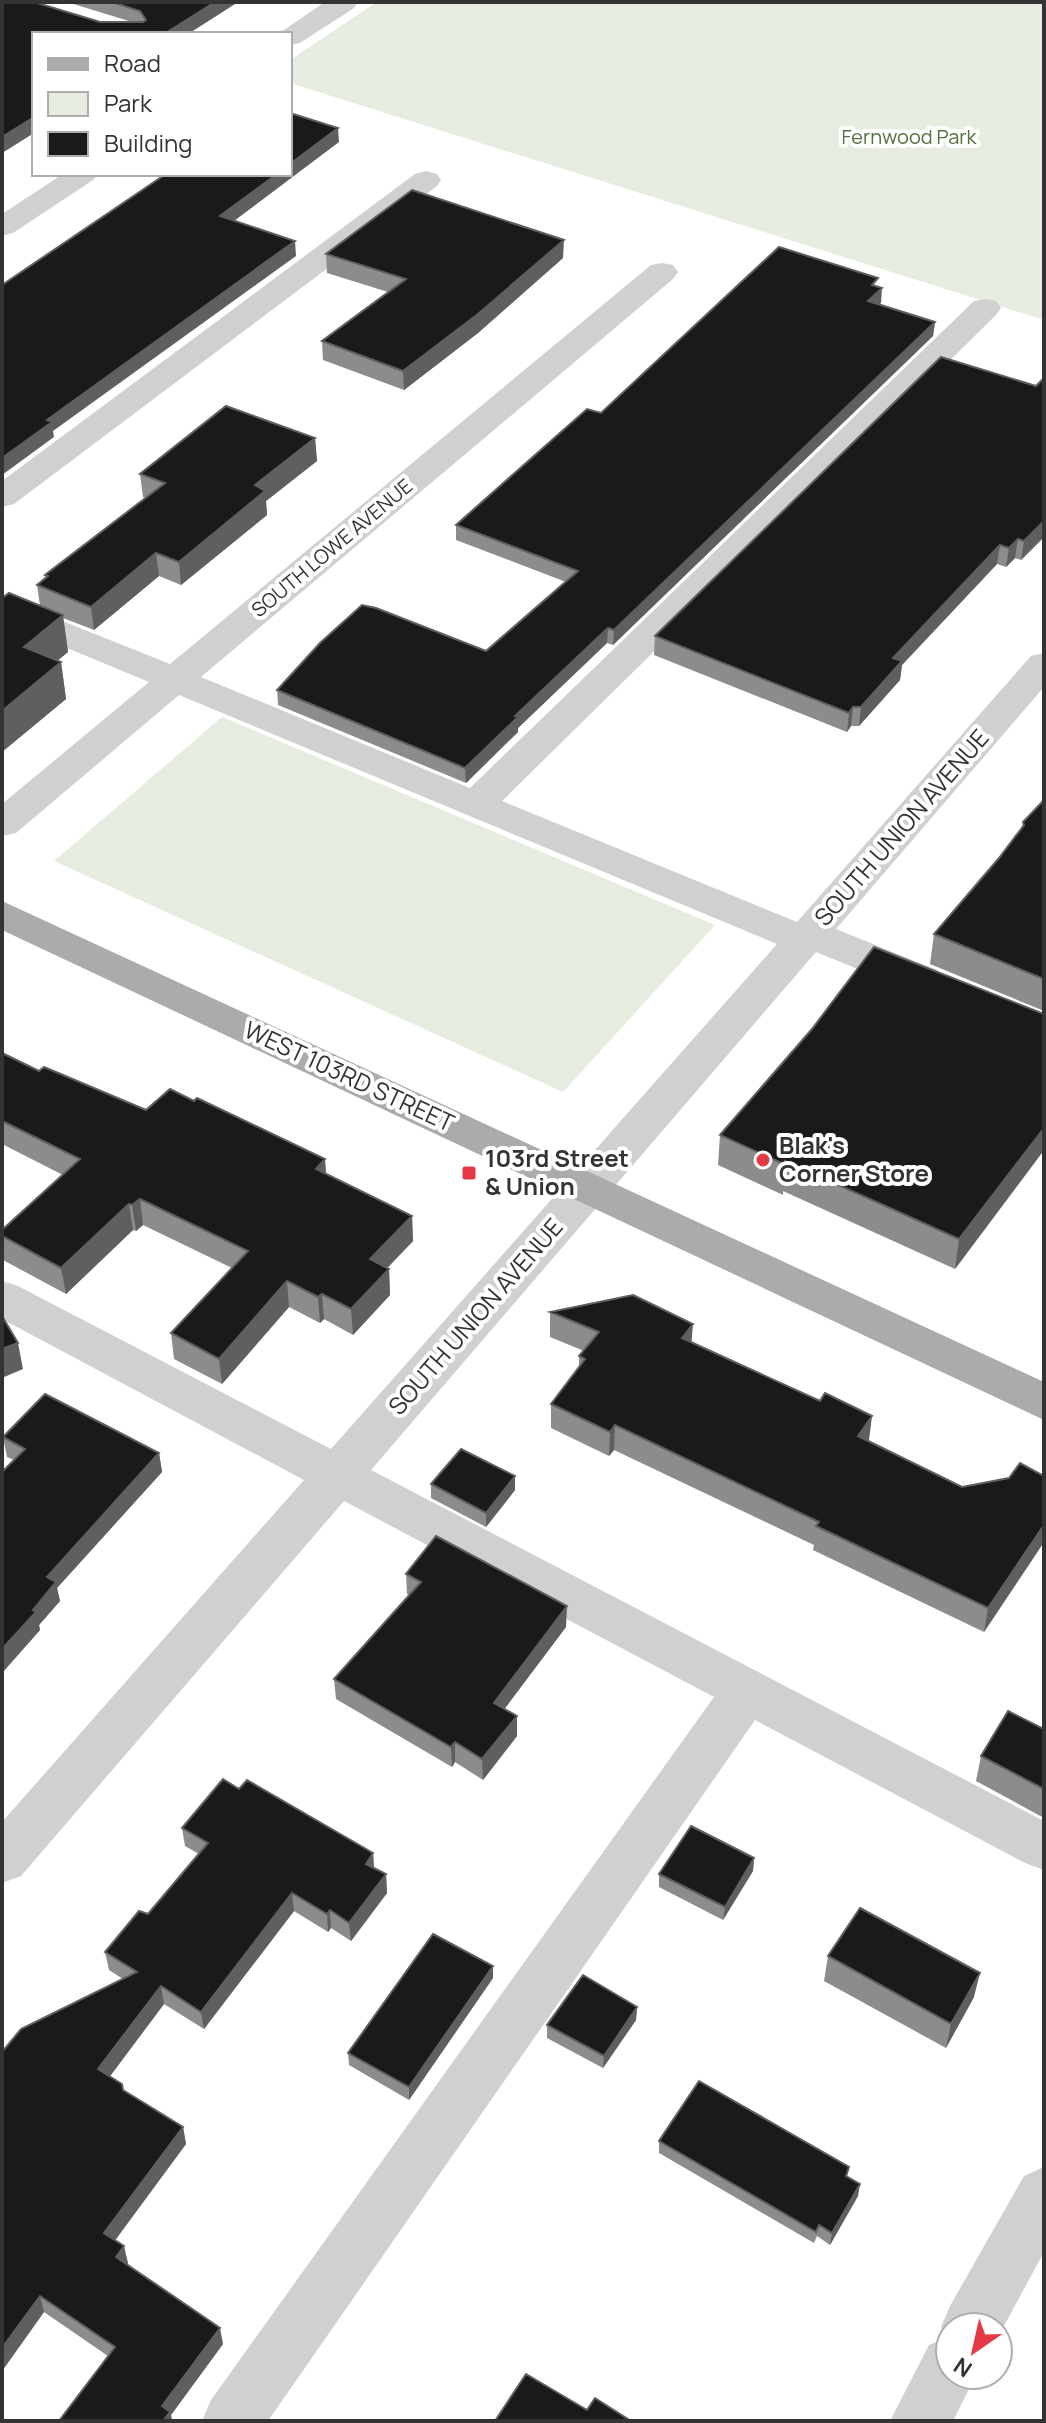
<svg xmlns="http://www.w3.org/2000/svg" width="1046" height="2423" font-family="Manrope,sans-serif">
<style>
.green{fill:#e6ecdf}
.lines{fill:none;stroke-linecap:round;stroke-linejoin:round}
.minor{fill:#d0d0d0;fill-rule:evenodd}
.major{fill:#ababab;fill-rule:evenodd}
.wall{fill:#8c8c8c}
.shaded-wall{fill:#5f5f5f}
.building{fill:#1a1a1a;stroke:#5f5f5f;stroke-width:2}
.poi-dot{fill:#e63946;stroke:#fff;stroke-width:3}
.labels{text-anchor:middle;stroke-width:8;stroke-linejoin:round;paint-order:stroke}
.far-park-label{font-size:20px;fill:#56703f;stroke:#fff}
.far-street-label{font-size:20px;fill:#333;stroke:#fff}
.street-label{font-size:24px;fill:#333;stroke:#fff}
.poi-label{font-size:24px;font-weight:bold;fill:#333;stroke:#fff;text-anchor:start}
</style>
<rect width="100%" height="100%" fill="#fff"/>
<path class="green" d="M377,2H1044V320L290,83V60Z
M222,717L715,925L563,1092L54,861Z"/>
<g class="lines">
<path class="minor" d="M325,2H358L354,8L300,43L290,45V34H278Z
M426,171L437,174L441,180L437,186L14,504L2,507V481L415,174Z
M63,174H98L93,180L13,233L2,236V214Z
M662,263L673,265L678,272L673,279L201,677L470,788L974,301L985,299L996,301L1001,308L996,315L502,801L797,922L1031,656L1044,653V687L836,929L937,970L943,980L937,990L923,994L909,990L816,952L371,1470L1044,1821V1870L1025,1863L755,1720L268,2421H202L211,2400L714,1697L344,1501L21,1876L2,1883V1822L304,1480L2,1319V1281L18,1286L331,1449L777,944L179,695L16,833L2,836V804L149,682L2,621V597L170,664L651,265Z
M1044,2167V2252L998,2337V2327H950V2375H976L953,2421H890L929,2345L946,2338L941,2327L950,2306L1024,2176Z"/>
<path class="major" d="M2,901L1044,1382V1420L2,930Z"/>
</g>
<path class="wall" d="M67,2H238L2,153L100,22H132Z
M326,254L563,258L478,333L404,390L323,360L322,341L388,292L327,273Z
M877,286L881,303L879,304L935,322L933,336L613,645L607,643L518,728V732L466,783L278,705L277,690L486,651L566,582L456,540V525L601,413Z
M1044,378V537L1021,560L1015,558L1006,567L997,564L902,665L900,680L859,726H851L847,732L654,655L655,636L1036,386Z
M315,438L317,461L266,501L267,515L181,585L159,576L94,630L63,618L68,652L57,661L61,662L66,699L2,752V598L40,606L37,585L45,579V575L146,498L143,497L140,474Z
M1044,800V1011L930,964L934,934L999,858L1022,828L1023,822Z
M1044,1014V1150L955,1269L783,1191V1195L718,1165L720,1135Z
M2,1053L39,1071L326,1174L412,1216L413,1241L387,1268L389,1269L390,1295L353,1335L324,1319L320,1323L289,1307L222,1384L174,1359L171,1333L232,1268L143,1225L136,1231L133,1230L66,1294L3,1260L2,1230L63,1175L2,1144Z
M550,1312L692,1342L869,1440L868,1441L962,1487L1044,1476V1542L984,1632L813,1550L814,1545L614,1450L609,1456L551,1428V1404L579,1367V1356L584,1351L550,1337Z
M3,1437L159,1453L162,1472L57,1588L60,1601L39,1625L40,1630L2,1673L14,1460L7,1457Z
M431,1484L515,1490L486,1527L431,1498Z
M406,1574L566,1627L504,1709L517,1716V1736L483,1780L455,1762L452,1767L336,1699L334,1679L409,1595L407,1594Z
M1044,1729V1818L976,1781L981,1756Z
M239,1789L373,1853L374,1868L386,1874L387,1893L351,1941L331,1928L328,1932L294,1911L204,2029L164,2004L110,2076L124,2091L183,2127L186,2144L115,2240L128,2263L127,2265L223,2344L171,2415L172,2421H59L108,2356L44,2312L2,2371L123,1979L109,1970L105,1952L148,1914L199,1854L185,1846L182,1828Z
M754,1858L753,1871L723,1920L659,1887V1874Z
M828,1956L974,1997L946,2048L824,1981Z
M493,1966V1978L409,2100L349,2065L348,2053Z
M637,2007L636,2020L603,2068L547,2038V2025Z
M659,2141L849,2167L847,2177L858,2196L830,2245L817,2236L814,2243L659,2153Z"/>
<path class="shaded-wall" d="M215,2H238L188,34H164Z
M34,117V133L2,153V137Z
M338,128L339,142L222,230L220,216L277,174H290V164Z
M564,240L563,258L478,333L404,390L403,371Z
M295,241L296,256L53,431L54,437L2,475V458L47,420Z
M882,288L881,303L867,315L868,301Z
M935,322L933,336L613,645L614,630Z
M315,438L317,461L266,501L267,515L181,585L179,562L255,485Z
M1044,521V537L1021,560L1024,541Z
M1018,539L1015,558L1006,567L1009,548Z
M1000,545L997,564L902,665L900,680L859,726L861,707L893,658Z
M156,553L159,576L94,630L91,607Z
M63,615L68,652L30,683L24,647Z
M608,628L607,643L518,728V732L466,783L465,768L515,716Z
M61,662L66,699L2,752V711Z
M853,707L851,726L847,732L849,713Z
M1044,1128V1150L955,1269L959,1239Z
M325,1159L327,1185L316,1169Z
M140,1199L143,1225L136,1231L132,1205Z
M129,1204L133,1230L66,1294L61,1268Z
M412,1216L413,1241L371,1285L370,1259Z
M389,1269L390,1295L353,1335L351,1309Z
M287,1281L289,1307L222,1384L219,1359Z
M322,1294L324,1319L320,1323L318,1297Z
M693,1324L691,1348L682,1338Z
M18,1343L23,1369L2,1378V1349Z
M872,1416L869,1440L855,1461L858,1436Z
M615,1425L614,1450L609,1456L610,1432Z
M159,1453L162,1472L57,1588L60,1601L39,1625L40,1630L2,1673V1649L33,1610L47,1577Z
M515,1476V1490L486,1527V1513Z
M1044,1525V1542L984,1632L988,1608Z
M567,1606L566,1627L494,1723V1703Z
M517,1716V1736L483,1780L482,1759Z
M455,1742V1762L452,1767L451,1747Z
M373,1853L374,1871L366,1864Z
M754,1858L753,1871L723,1920L725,1907Z
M386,1874L387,1893L351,1941L349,1923Z
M292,1893L294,1911L204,2029L201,2012Z
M330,1910L331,1928L328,1932L327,1914Z
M493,1966V1978L409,2100V2087Z
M980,1973L974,1997L946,2048L951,2024Z
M161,1986L164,2004L102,2087L98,2069Z
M637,2007L636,2020L603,2068L604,2056Z
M183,2127L186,2144L108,2250L104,2233Z
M860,2184L858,2196L830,2245L832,2233Z
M124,2246L128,2263L120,2274L116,2257Z
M40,2296L44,2312L2,2371V2348Z
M220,2328L223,2344L171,2415L172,2421H163L162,2406Z"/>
<path class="building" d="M2,2H34L100,22H143L146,20L140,11L112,2H215L164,34H34V117L2,137Z
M290,113L338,128L290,164Z
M166,174H277L220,216L295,241L47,420L52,422L2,458V285Z
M412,190L564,240L478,314L403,371L322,341L406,279L326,254Z
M779,247L878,278L872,285L882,288L868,301L935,322L614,630L608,628L515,716L518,717L465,768L277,690L320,643L362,605L376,608L486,651L578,571L456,525L587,409L601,413Z
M941,357L1036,386L1044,378V521L1024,541L1018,539L1009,548L1000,545L893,658L902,661L861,707H853L849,713L655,636Z
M226,406L315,438L255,485L265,491L179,562L156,553L91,607L37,585L48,576L45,575L165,483L140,474Z
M9,593L63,615L24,647L61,662L2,711V598Z
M1044,800V979L934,934L999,858L1024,825L1023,822Z
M874,947L1044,1014V1128L959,1239L785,1161L786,1165L720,1135L812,1029Z
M2,1053L39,1071L44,1067L146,1110L170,1089L194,1101L197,1098L325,1159L316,1169L412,1216L370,1259L389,1269L351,1309L322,1294L318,1297L287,1281L219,1359L171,1333L248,1251L140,1199L132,1205L129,1204L61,1268L2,1236V1230L80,1159L2,1121Z
M633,1295L693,1324L682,1338L820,1401L825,1393L872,1416L858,1436L962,1487L1009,1478L1020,1463L1044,1476V1525L988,1608L816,1526L819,1522L615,1425L610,1432L551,1404L585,1359L579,1356L599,1332L550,1312Z
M2,1316L18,1343L2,1349Z
M45,1394L159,1453L47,1577L56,1582L33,1610L36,1612L2,1649V1472L25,1449L3,1437Z
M461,1449L515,1476L486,1513L431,1484Z
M436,1536L567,1606L494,1703L517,1716L482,1759L455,1742L451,1747L334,1679L421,1582L406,1574Z
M1008,1711L1044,1729V1789L981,1756Z
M223,1779L239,1789L247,1780L373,1853L366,1864L386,1874L349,1923L330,1910L327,1914L292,1893L201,2012L161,1986L98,2069L122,2084L123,2090L183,2127L104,2233L124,2246L116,2257L220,2328L162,2406L170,2412L163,2421H59L115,2347L40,2296L2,2348V2052L21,2029L137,1972L105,1952L139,1911L148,1914L208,1843L182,1828Z
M691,1826L754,1858L725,1907L659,1874Z
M860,1908L980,1973L951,2024L828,1956Z
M433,1934L493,1966L409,2087L348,2053Z
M583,1975L637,2007L604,2056L547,2025Z
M699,2081L849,2167L846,2176L860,2184L832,2233L819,2225L816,2232L659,2141Z
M526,2374L587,2410L595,2398L631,2421H495Z"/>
<g class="poi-dot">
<circle cx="763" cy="1160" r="8"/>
<rect x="461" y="1165" width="16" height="16" rx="4"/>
</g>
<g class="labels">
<g class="far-park-label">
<text x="909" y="144">Fernwood Park</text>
</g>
<g class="far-street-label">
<text transform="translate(332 548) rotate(-40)" y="7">SOUTH LOWE AVENUE</text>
</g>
<g class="street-label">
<text transform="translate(902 828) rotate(-49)" y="8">SOUTH UNION AVENUE</text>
<text transform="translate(349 1077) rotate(25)" y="8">WEST 103RD STREET</text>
<text transform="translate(476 1317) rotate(-49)" y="8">SOUTH UNION AVENUE</text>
</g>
<g class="poi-label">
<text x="779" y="1154">Blak's<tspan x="779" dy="28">Corner Store</tspan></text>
<text x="485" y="1167">103rd Street<tspan x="485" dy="28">&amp; Union</tspan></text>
</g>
</g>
<rect width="1046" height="2423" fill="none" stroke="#333333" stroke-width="8"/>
<rect x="32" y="32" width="260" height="144" fill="#ffffff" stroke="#adadad" stroke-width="2"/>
<rect x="48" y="58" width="40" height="12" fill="#ababab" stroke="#adadad" stroke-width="2"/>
<text x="104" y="72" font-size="24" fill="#333333">Road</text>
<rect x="48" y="92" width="40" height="24" fill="#e6ecdf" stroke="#adadad" stroke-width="2"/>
<text x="104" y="112" font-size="24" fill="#333333">Park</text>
<rect x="48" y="132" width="40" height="24" fill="#1a1a1a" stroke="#adadad" stroke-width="2"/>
<text x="104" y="152" font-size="24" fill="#333333">Building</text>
<g transform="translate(974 2351) rotate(214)"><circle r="38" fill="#ffffff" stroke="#adadad" stroke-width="2"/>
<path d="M0-6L14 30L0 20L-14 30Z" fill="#e63946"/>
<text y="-12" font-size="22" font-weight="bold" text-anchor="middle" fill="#333333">N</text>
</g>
</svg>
